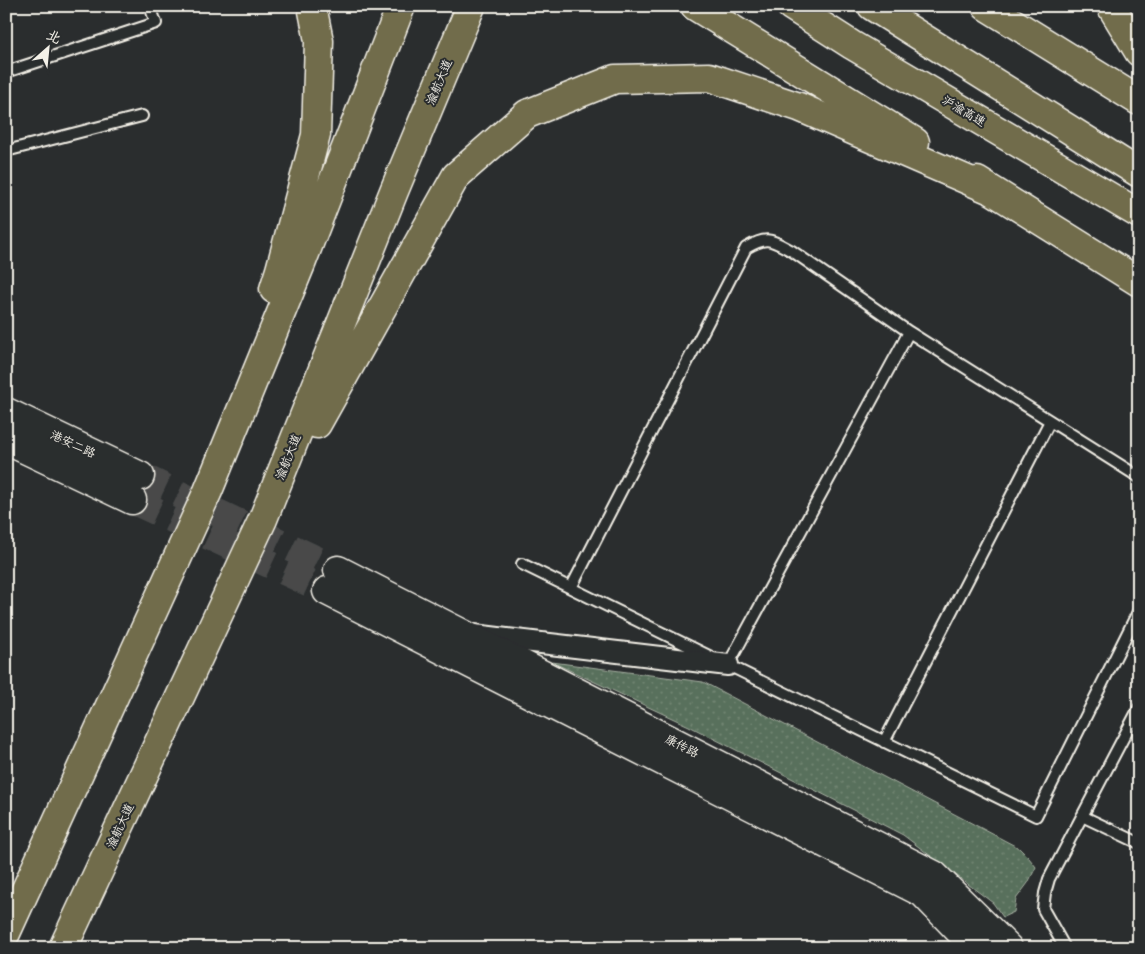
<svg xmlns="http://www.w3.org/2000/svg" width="1145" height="954" font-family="'Shantell Sans','LXGW WenKai TC',sans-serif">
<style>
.grass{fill:url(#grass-dots);stroke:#a6b0a2}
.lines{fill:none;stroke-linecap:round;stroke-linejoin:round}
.secondary-tunnel{stroke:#484a4a;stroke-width:28;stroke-dasharray:28 14;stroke-linecap:butt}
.lane-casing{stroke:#f4f1e8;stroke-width:14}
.street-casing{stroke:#f4f1e8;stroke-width:24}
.secondary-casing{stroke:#f4f1e8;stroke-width:31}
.highway-casing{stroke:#f4f1e8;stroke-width:31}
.lane{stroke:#2a2d2e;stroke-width:10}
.street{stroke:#2a2d2e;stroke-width:20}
.secondary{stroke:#2a2d2e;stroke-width:28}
.highway{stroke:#716c4b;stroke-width:28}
.labels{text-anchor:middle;stroke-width:4;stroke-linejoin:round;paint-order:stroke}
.street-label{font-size:12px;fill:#f4f1e8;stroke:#2a2d2e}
</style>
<defs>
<pattern id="grass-dots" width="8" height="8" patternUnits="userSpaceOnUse" patternTransform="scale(1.25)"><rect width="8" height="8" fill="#59705c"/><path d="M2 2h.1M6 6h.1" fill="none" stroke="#718573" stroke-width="1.8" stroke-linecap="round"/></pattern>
</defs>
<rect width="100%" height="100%" fill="#2a2d2e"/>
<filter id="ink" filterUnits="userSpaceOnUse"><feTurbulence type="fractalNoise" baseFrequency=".02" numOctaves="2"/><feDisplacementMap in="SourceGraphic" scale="10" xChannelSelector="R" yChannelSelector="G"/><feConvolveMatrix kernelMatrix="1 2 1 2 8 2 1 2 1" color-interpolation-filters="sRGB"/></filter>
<g filter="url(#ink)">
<path class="grass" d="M552,662L703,682L1019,848L1029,858L1036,867L1028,883L1016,899L1014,912L1003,917L993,903L903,835L689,726Z"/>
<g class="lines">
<path class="secondary-tunnel" d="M140,476L338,570
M132,500L327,591"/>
<defs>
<path id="lane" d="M6,72L156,23L150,6
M6,151L142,116
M522,564L711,657
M571,588L746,248C768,235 771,240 792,251L909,332L1139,477
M724,663L1036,816L1139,610
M728,665L909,332
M884,742L1050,421
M1082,816L1139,843
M1065,948L1043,909L1045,893L1049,879L1139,708"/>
<path id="street" d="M474,635L728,665"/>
<path id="secondary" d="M6,412L140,476
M6,440L132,500
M338,570L934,875L1008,948
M327,591L923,893L976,948"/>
<path id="highway" d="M695,6L915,142
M791,6L852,45L1139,214
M872,6L1139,173
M986,6L1139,101
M1111,6L1139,52
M977,181L1139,282
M274,289L280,270L316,135L319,41L312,6
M317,424L456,176L527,114L615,79L709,77L799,107L993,191
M6,933L208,491L301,264L401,6
M63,948L263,519L394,191L471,6"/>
</defs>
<use href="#lane" class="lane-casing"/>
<use href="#street" class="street-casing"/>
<use href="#secondary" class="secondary-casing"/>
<use href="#highway" class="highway-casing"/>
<use href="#lane" class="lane"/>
<use href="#street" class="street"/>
<use href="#secondary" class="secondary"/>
<use href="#highway" class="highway"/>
</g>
</g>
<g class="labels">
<g class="street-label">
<text transform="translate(439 82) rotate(-67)" y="4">渝航大道</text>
<text transform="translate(964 111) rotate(31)" y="4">沪渝高速</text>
<text transform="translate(73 444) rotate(25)" y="4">港安二路</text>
<text transform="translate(288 457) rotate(-68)" y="4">渝航大道</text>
<text transform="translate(682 746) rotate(27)" y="4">康传路</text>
<text transform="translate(120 826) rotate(-65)" y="4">渝航大道</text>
</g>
</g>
<rect width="1145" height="954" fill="none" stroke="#2a2d2e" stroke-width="25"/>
<rect x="12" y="12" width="1120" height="929" fill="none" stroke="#f4f1e8" stroke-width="2" filter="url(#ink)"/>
<g transform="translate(48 48) rotate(27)" stroke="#2a2d2e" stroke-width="4" paint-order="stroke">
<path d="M0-4L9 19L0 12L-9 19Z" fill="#f4f1e8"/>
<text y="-8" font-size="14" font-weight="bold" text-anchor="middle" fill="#f4f1e8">北</text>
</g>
</svg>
